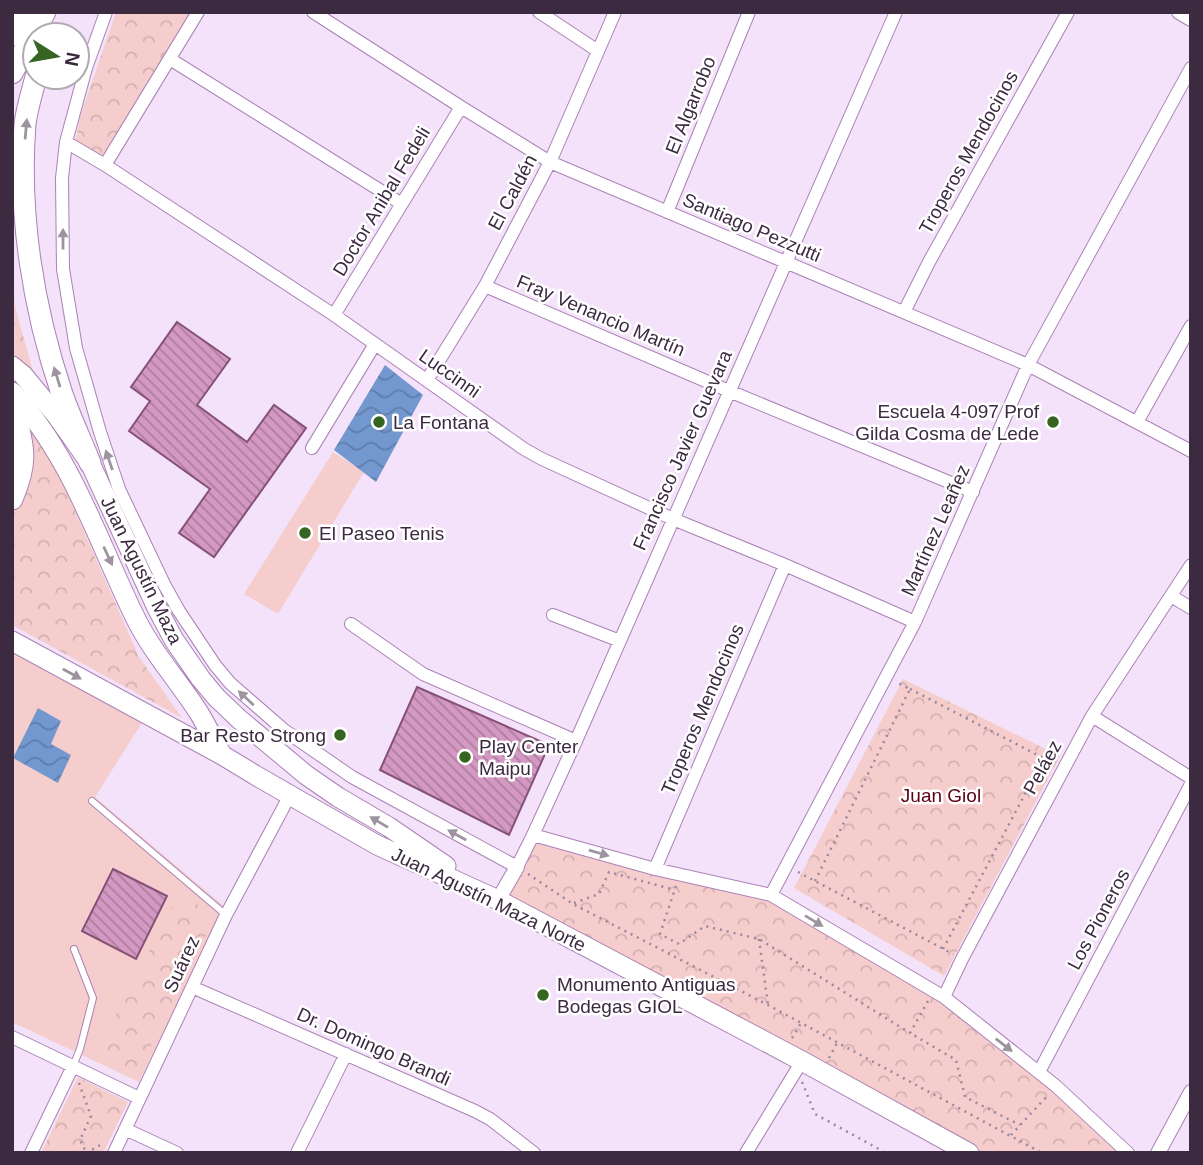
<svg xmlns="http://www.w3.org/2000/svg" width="1203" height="1165" font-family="Helvetica,sans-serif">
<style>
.grass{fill:#f6cdcd}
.park{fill:url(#park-crowns)}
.water{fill:url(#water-waves)}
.building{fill:url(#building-back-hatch);stroke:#865177;stroke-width:2}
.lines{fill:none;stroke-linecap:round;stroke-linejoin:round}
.service-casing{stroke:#aa82b6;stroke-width:8}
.minor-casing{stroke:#aa82b6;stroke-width:14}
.tertiary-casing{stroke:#aa82b6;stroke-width:16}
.primary-casing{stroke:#aa82b6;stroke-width:21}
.motorway-casing{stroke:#aa82b6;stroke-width:23}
.path{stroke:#99889f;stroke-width:2.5;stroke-dasharray:2 5;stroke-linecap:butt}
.service{stroke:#fff;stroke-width:6}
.minor{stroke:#fff;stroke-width:12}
.tertiary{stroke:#fff;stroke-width:14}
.primary{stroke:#fff;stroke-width:19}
.motorway{stroke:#fff;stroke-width:21}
.oneway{fill:#9d94a0}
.poi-dot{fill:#356423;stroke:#fff;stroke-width:2.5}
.labels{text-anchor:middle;stroke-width:5;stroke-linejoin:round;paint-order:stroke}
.street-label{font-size:19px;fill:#3b2a40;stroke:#fff}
.poi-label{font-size:19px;fill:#3b2a40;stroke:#fff;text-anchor:start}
.park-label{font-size:19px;fill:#5c0014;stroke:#fff}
</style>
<defs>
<pattern id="park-crowns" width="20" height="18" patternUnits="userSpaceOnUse" patternTransform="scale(1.75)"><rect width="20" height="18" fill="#f6cdcd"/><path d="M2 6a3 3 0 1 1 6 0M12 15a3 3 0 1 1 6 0" fill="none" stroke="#d4b0b1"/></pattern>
<pattern id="water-waves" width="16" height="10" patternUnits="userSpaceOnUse" patternTransform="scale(1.75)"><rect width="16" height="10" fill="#7398d0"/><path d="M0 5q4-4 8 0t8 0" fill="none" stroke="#607caa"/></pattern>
<pattern id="building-back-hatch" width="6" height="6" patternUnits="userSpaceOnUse" patternTransform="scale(1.75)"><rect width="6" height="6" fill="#d499c2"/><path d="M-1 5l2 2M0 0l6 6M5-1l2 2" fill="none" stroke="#ad7d9f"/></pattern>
</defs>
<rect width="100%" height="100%" fill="#f3e2f9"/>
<path class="grass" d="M333,452L364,472L278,614L244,594Z
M12,653L143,721L95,797L225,907L139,1082L12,1022Z"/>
<path class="park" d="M116,12H191L103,160L75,144L80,117Z
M12,254L15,307L68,495L139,657L182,718L12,625Z
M903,679L1060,756L944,976L794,888Z
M533,835L771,895L944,997L1128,1153H969L498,900Z
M180,891L209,913L211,925L138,1072L127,1074L94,1057Z
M78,1077L128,1102L103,1153H41Z"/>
<path class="water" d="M385,365L423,395L376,482L334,450Z
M38,708L61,721L51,744L71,755L58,783L13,758Z"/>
<path class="building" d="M177,322L230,359L197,405L247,442L274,405L306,428L214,557L179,533L210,489L129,431L150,401L131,387Z
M417,687L549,745L509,835L380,770Z
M113,869L167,896L136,959L82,931Z"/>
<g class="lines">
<defs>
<path id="service" d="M92,801L226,915
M73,1066L80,1049L93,998L74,949"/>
<path id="minor" d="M106,12L86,68L66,142L62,178L63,269L76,348L100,432L119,489L165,586L179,611L215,665L230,683L284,730L352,777L517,867L533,835L576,741L896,12
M313,12L461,107L550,162L1028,365L1191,451
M539,12L598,51
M170,59L402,204
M66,142L105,165L334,315L524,449L542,459L673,519L785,565L915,622
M105,165L198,12
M667,212L749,12
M485,286L729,391L973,492
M904,312L929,262L1068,12
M334,315L461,107
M427,380L485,286L550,162L615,12
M1137,422L1191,326
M312,448L375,344
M1171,596L1191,608
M553,615L620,641
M351,624L423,674L576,741
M1092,716L1191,778
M533,835L655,869L771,895L944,997L1056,1086L1128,1153
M655,869L785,565
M771,895L915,622L1028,365L1191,68
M192,987L475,1111L490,1119L534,1153
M944,997L962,959L1092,716L1191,565
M12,1037L139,1098
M1039,1072L1191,784
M125,1129L177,1153
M31,1153L73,1066
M114,1153L226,915L290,795
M297,1153L346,1054
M746,1153L802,1061"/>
<path id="tertiary" d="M1179,12L1191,19
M498,900L517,867
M1158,1153L1191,1092"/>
<path id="primary" d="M12,366L23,375L57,416L90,463L157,608L174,640L201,679L216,697L239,719L306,775L338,797L389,827L446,866
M12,392C71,455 97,539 134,615C151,651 178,680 199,713C207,726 214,741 222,755
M12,641L222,755L255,775L377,845L498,900L802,1061L969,1153"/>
<path id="motorway" d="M12,35L24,12
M12,73L45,12
M36,77C32,92 27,108 25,124C18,214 33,308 62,394C70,417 81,440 90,463
M12,410L15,414C25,450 27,464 12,499"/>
</defs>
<use href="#service" class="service-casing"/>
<use href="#minor" class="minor-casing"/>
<use href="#tertiary" class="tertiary-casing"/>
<use href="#primary" class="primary-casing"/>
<use href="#motorway" class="motorway-casing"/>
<path class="path" d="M910,689L1053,763
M798,872L953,954
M528,874L573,904L768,1005L1042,1153
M815,881L910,689L898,683
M676,886L660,934L679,944L705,926L759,939L910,1033
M574,903L599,894L609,872L675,890
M759,939L768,1005
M943,949L1044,758
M928,1001L910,1033L956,1060L965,1097L1020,1125
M792,1038L801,1023
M829,1058L837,1043
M802,1082L815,1114L886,1153
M79,1083L91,1116L80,1140L86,1152
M1011,1135L1049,1094
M86,1153L104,1143"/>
<use href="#service" class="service"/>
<use href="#minor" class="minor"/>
<use href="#tertiary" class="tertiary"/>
<use href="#primary" class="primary"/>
<use href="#motorway" class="motorway"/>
</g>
<defs><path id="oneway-solid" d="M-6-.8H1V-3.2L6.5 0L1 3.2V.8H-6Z" transform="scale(1.75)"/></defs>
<g class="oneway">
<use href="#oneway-solid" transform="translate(26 129) rotate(-85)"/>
<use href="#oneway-solid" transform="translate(63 239) rotate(-90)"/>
<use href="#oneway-solid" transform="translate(57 377) rotate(-107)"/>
<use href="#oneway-solid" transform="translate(109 460) rotate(-109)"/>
<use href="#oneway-solid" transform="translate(108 556) rotate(65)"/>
<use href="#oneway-solid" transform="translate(72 674) rotate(29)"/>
<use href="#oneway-solid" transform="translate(246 698) rotate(-137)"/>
<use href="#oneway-solid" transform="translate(379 822) rotate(-149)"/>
<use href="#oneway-solid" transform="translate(457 835) rotate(-151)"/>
<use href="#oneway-solid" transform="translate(599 853) rotate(16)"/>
<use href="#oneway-solid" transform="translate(814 921) rotate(31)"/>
<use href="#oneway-solid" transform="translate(1004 1045) rotate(38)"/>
</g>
<g class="poi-dot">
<circle cx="379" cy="422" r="7"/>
<circle cx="1053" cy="422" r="7"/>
<circle cx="305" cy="533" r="7"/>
<circle cx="340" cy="735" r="7"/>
<circle cx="465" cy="757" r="7"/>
<circle cx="543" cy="995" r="7"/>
</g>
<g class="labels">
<g class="street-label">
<text transform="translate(690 105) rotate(-68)" y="7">El Algarrobo</text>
<text transform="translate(968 152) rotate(-61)" y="7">Troperos Mendocinos</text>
<text transform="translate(512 192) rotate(-62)" y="7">El Caldén</text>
<text transform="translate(381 201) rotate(-59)" y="7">Doctor Anibal Fedeli</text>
<text transform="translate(752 227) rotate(23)" y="7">Santiago Pezzutti</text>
<text transform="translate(601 315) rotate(23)" y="7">Fray Venancio Martín</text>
<text transform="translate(450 373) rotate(35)" y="7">Luccinni</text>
<text transform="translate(682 450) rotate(-66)" y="7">Francisco Javier Guevara</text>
<text transform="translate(935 530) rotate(-66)" y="7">Martínez Leañez</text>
<text transform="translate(142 570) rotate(64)" y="7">Juan Agustín Maza</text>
<text transform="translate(702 709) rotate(-67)" y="7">Troperos Mendocinos</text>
<text transform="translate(1042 767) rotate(-61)" y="7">Peláez</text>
<text transform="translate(489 899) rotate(26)" y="7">Juan Agustín Maza Norte</text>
<text transform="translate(1098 919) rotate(-62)" y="7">Los Pioneros</text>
<text transform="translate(181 964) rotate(-65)" y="7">Suárez</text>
<text transform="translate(374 1046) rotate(24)" y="7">Dr. Domingo Brandi</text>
</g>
<g class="poi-label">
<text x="1039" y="418" text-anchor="end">Escuela 4-097 Prof<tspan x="1039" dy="22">Gilda Cosma de Lede</tspan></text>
<text x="393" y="429">La Fontana</text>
<text x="319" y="540">El Paseo Tenis</text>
<text x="326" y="742" text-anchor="end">Bar Resto Strong</text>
<text x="479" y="753">Play Center<tspan x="479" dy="22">Maipu</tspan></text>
<text x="557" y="991">Monumento Antiguas<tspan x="557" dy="22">Bodegas GIOL</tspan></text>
</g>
<g class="park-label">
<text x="941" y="802">Juan Giol</text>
</g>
</g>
<rect width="1203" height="1165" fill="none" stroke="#3b2a40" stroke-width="28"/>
<g transform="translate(56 56) rotate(101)"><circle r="33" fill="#ffffff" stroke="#b1aab3" stroke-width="2"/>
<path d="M0-5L12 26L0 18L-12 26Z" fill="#356423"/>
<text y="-10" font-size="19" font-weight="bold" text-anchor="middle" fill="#3b2a40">N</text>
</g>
</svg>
